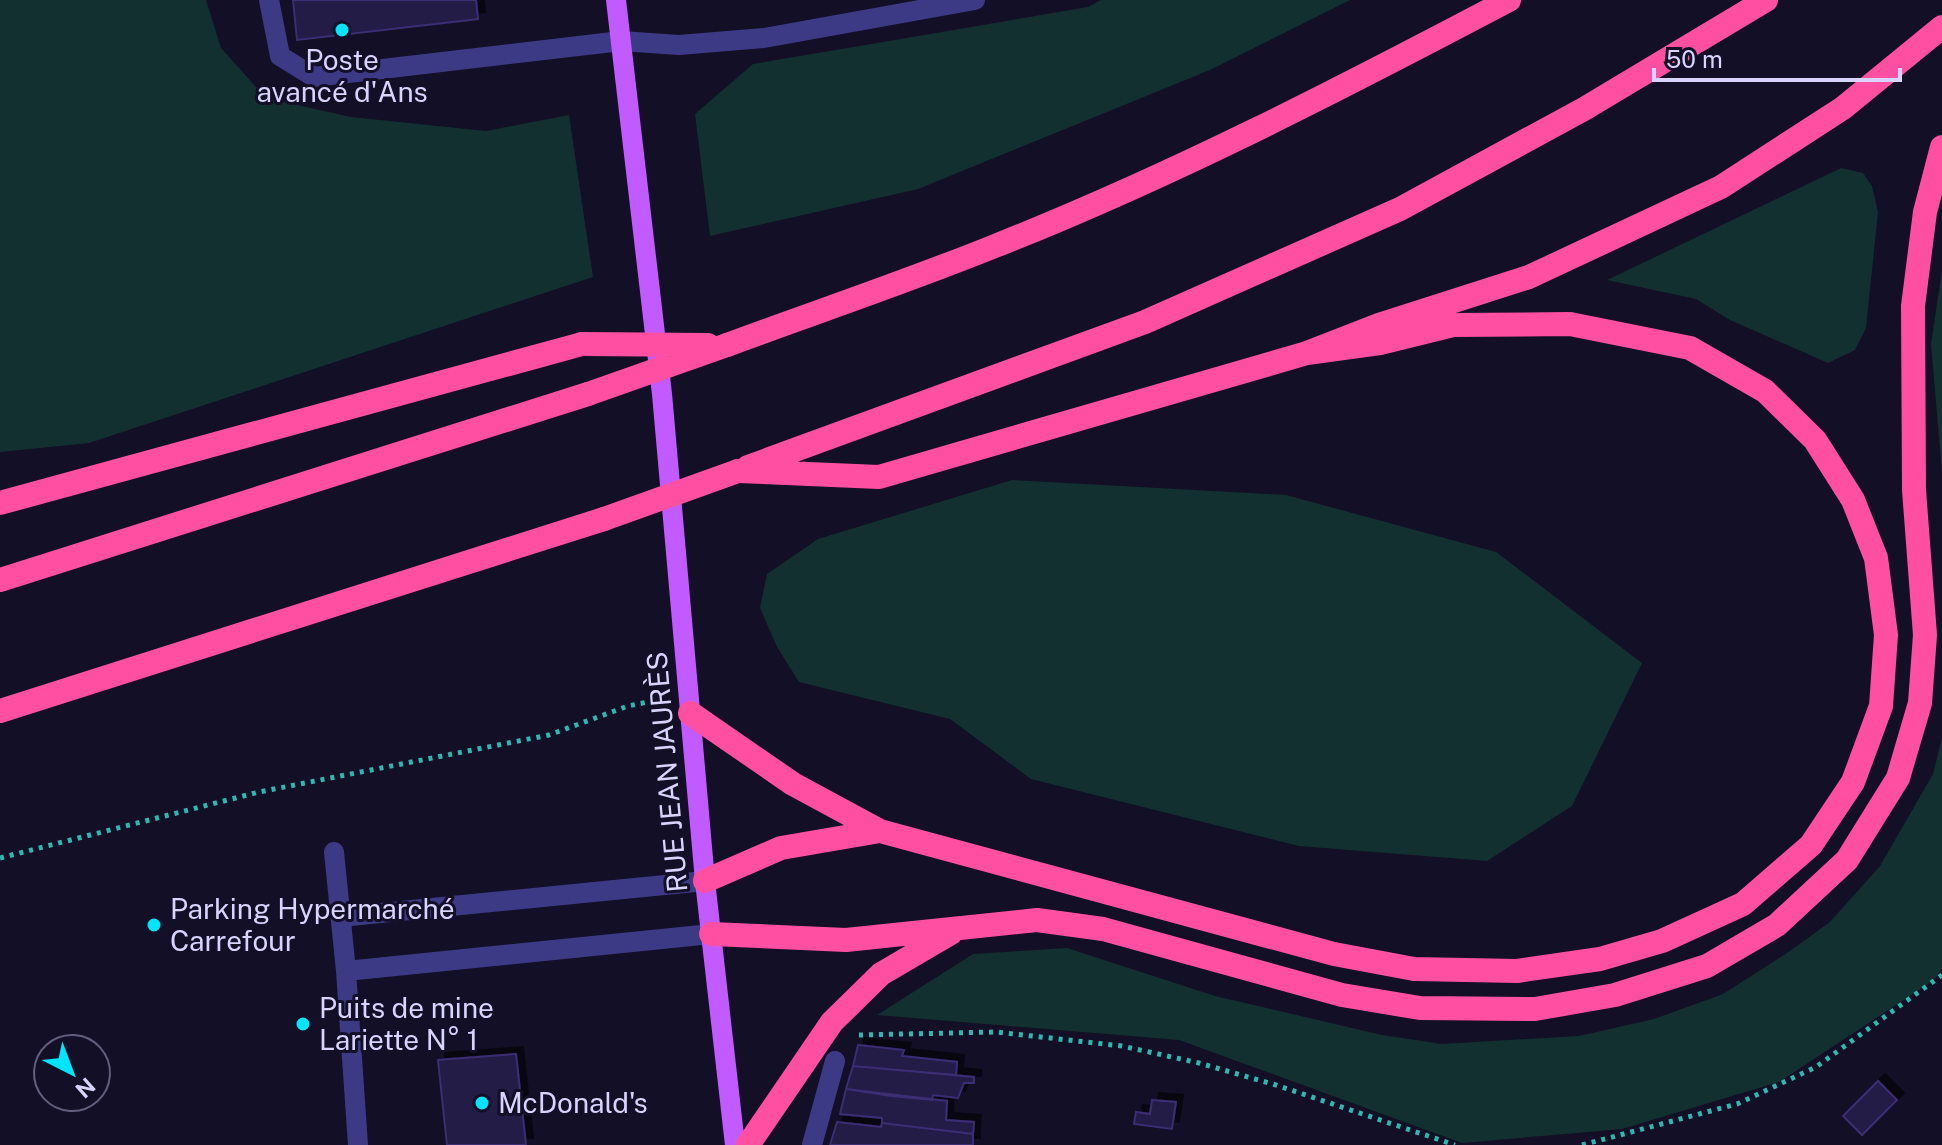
<svg xmlns="http://www.w3.org/2000/svg" width="1942" height="1145" font-family="'Public Sans',sans-serif">
<style>
.green{fill:#12302f}
.building{fill:#241b47;stroke:#3b2d73;stroke-width:2;filter:url(#shadow)}
.lines{fill:none;stroke-linecap:round;stroke-linejoin:round}
.path{stroke:#2fb8b0;stroke-width:5;stroke-dasharray:4 6;stroke-linecap:butt}
.minor{stroke:#3d3a85;stroke-width:20}
.major{stroke:#c25bff;stroke-width:20}
.highway{stroke:#ff4fa3;stroke-width:24}
.highway-bridge{stroke:#ff4fa3;stroke-width:24}
.poi-dot{fill:#00e5ff;stroke:#130f26;stroke-width:3}
.labels{text-anchor:middle;stroke-width:6;stroke-linejoin:round;paint-order:stroke}
.poi-label{font-size:28px;fill:#d9d4ff;stroke:#130f26;text-anchor:start}
.street-label{font-size:28px;fill:#d9d4ff;stroke:#130f26}
</style>
<defs>
<filter id="shadow"><feDropShadow dx="7" dy="-7" stdDeviation="0" flood-color="#0009"/></filter>
</defs>
<rect width="100%" height="100%" fill="#130f26"/>
<path class="green" d="M0,0H206L221,48L266,98L351,117L486,131L569,115L593,277L89,443L0,452Z
M1101,0H1350L1210,70L918,189L710,236L695,114L753,64L1088,7Z
M1841,168L1863,173L1872,186L1878,212L1866,328L1855,350L1828,363L1730,320L1696,299L1607,280Z
M1942,270V473L1931,344Z
M1012,480L1286,495L1496,552L1642,663L1572,806L1487,861L1299,846L1031,779L950,719L799,682L777,647L760,608L767,574L818,539Z
M1942,738V969L1934,980L1779,1082L1622,1129L1462,1143L1179,1040L877,1015L973,954L1067,948L1215,996L1382,1035L1442,1044L1579,1036L1654,1019L1723,994L1787,953L1830,922L1880,866L1933,774Z"/>
<path class="building" d="M293,0H476L478,19L297,40Z
M858,1045L904,1050L902,1056L957,1062L956,1075L853,1066Z
M516,1054L526,1145H447L438,1060Z
M853,1066L974,1077V1083H964L958,1098L933,1095L932,1100L891,1096L846,1089Z
M1878,1081L1897,1100L1862,1135L1843,1116Z
M846,1089L947,1101L946,1120L974,1122L973,1134L882,1123V1118L840,1114Z
M1152,1100L1176,1102L1172,1129L1134,1124L1136,1112L1150,1114Z
M837,1122L881,1127L882,1123L973,1134V1145H830Z"/>
<g class="lines">
<path class="path" d="M0,858L259,792L549,735L628,706L663,699
M859,1035L996,1032L1122,1046L1199,1063L1276,1085L1455,1145
M1582,1145L1737,1104L1816,1067L1942,975"/>
<path class="minor" d="M269,0L280,56L314,77L621,41L679,45L764,38L975,0
M334,852L346,971L358,1145
M340,917L705,881
M346,971L711,934
M812,1145L835,1061"/>
<path class="major" d="M616,0L662,394L705,881L735,1145"/>
<path class="highway" d="M727,345C816,312 906,282 995,246C1170,177 1342,88 1509,0
M748,467L1145,322L1400,209L1584,109L1766,0
M738,471L879,477L1307,353L1379,325L1529,277L1721,187L1843,108L1942,27
M0,503L582,344
M0,580L588,394
M0,711L604,519
M690,713L793,784L880,831L1334,954L1414,969L1517,971L1600,959L1662,941L1743,904L1811,845L1853,782L1881,706L1886,635L1876,558L1853,500L1815,440L1765,391L1690,348L1570,324L1453,325L1380,343L1307,353
M705,881L781,848L880,831
M711,934L846,940L1037,920L1103,929L1342,995L1420,1008L1535,1009L1615,995L1707,966L1777,925L1847,860L1898,778L1920,703L1925,635L1914,490L1913,306L1925,212L1942,147
M748,1145L832,1022L881,974L951,933"/>
<path class="highway-bridge" d="M582,344L708,345
M588,394L727,345
M604,519L738,471"/>
</g>
<g class="poi-dot">
<circle cx="342" cy="30" r="8"/>
<circle cx="154" cy="925" r="8"/>
<circle cx="303" cy="1024" r="8"/>
<circle cx="482" cy="1103" r="8"/>
</g>
<g class="labels">
<g class="poi-label">
<text x="342" y="70" text-anchor="middle">Poste<tspan x="342" dy="32">avancé d'Ans</tspan></text>
<text x="170" y="919">Parking Hypermarché<tspan x="170" dy="32">Carrefour</tspan></text>
<text x="319" y="1018">Puits de mine<tspan x="319" dy="32">Lariette N° 1</tspan></text>
<text x="498" y="1113">McDonald's</text>
</g>
<g class="street-label">
<text transform="translate(667 772) rotate(-95)" y="10">RUE JEAN JAURÈS</text>
</g>
</g>
<g transform="translate(72 1073) rotate(138)"><circle r="38" fill="#130f26" stroke="#625e7d" stroke-width="2"/>
<path d="M0-6L14 30L0 20L-14 30Z" fill="#00e5ff"/>
<text y="-12" font-size="22" font-weight="bold" text-anchor="middle" fill="#d9d4ff">N</text>
</g>
<path d="M1654 68v12h246v-12" fill="none" stroke="#d9d4ff" stroke-width="4"/>
<text x="1666" y="68" font-size="24" fill="#d9d4ff" stroke="#130f26" stroke-width="6" paint-order="stroke">50 m</text>
</svg>
